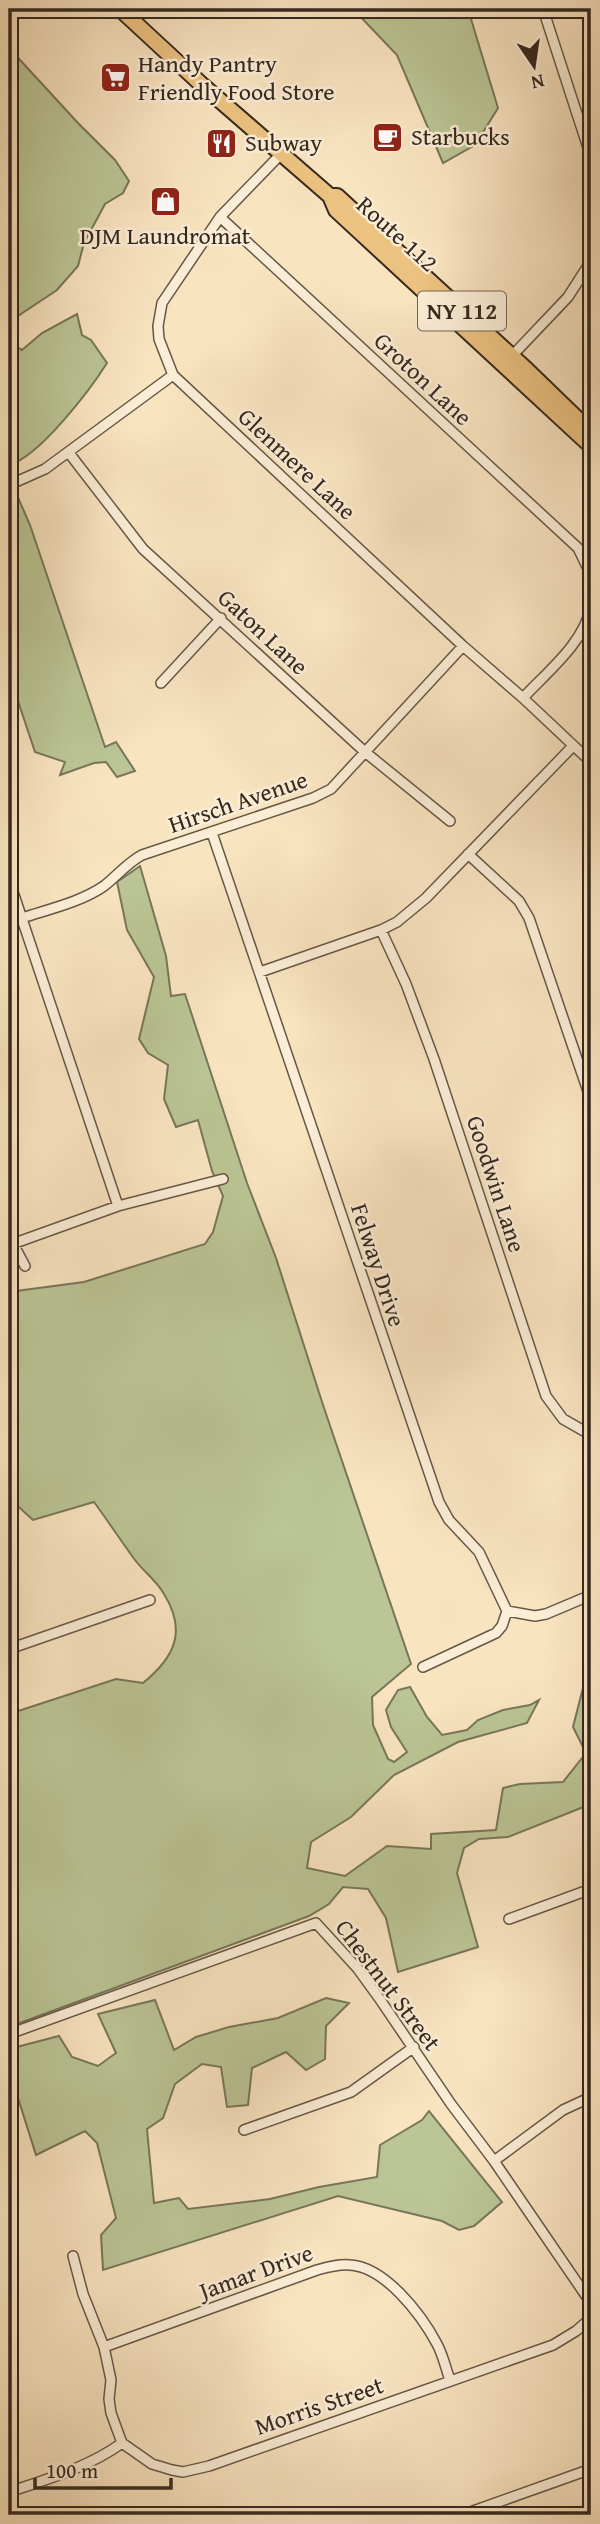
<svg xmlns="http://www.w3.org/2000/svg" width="600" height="2524" font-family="'Gentium Book Plus',serif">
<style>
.green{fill:#bbc595;stroke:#78765a;stroke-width:2}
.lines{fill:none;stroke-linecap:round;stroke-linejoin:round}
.minor-casing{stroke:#675747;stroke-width:12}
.primary-casing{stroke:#36281f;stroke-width:18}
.minor{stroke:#fbedd6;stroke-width:9}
.primary{stroke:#ecc280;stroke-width:14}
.labels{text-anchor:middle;stroke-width:5;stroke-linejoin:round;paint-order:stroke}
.shield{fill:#fbedd6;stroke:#716356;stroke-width:2}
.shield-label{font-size:23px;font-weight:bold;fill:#36281f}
.poi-label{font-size:24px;fill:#36281f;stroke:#fbedd6;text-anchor:start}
.street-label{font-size:24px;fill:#36281f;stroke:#fbedd6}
</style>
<rect width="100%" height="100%" fill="#f9e4c0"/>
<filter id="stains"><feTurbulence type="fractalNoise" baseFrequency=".00286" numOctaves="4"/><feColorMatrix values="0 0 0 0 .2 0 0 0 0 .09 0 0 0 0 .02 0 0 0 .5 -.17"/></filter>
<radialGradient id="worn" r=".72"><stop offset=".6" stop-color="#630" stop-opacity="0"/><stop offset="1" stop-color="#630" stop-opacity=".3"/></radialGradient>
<path class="green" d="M353,9H468L498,108L475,145L443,163L397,55Z
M9,48L78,123L115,160L129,181L123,193L105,204L84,243L78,266L57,290L9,322Z
M77,314L82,335L91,340L107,363C90,390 39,457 9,465V343L22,350L42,333Z
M16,493L30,525L105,747L116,742L135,771L117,777L106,762L94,763L60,775L65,762L35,752L9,674V494Z
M140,866L166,956L171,996L185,994L247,1183L276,1258L323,1405L411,1664L372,1697L373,1725L388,1759L394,1762L407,1752L391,1727L386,1710L398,1690L410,1687L427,1717L442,1735L467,1730L478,1720L503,1710L530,1705L539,1700L527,1723L458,1742L394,1775L351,1817L311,1842L307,1868L345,1876L387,1846L431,1849V1834L496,1830L503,1788L520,1784L563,1782L586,1753L573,1727L583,1688L591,1681V1804L508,1837L479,1839L464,1848L457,1873L478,1947L398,1972L386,1918L368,1889L343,1887L329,1904L309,1916L9,2027V1714L116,1679L143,1683C175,1657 187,1631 164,1594C157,1581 144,1572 135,1560C121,1541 108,1521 94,1502L33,1520L11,1500L9,1522V1292L84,1282L205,1244L213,1232L223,1196L212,1171L198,1120L176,1127L164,1099L168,1065L148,1053L139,1039L154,977L127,930L117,882Z
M326,1998L349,2003L326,2026L325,2059L306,2070L286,2052L252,2068L248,2105L227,2107L221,2067L202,2064L175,2084L163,2118L147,2129L154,2203L179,2198L188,2209L270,2199L319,2187L377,2177L380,2145L422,2120L429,2111L502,2202L474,2226L459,2230L442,2221L338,2196L103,2270L101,2235L116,2218L97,2143L85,2131L36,2155L18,2098L9,2049L59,2036L72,2057L98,2066L116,2053L98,2014L155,2000L174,2050L196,2037L229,2027L278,2018Z"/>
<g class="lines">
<defs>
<path id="minor" d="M543,9L591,157
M281,154L220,217L162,303L158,326L159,339L173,375L463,646L523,698L591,762
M220,217L578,548L591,575
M510,358L568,297L591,261
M69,453L143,549L365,752L450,821
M9,485L45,469L173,375
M161,683L221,618
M523,698C549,670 583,644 591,607
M212,833L439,1502L449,1520L479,1552L507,1611L535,1616L546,1614L591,1595
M468,854L519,901L529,918L591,1100
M9,880L118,1206
M22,918C49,909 81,902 104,886C117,876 127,863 142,855L313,798L331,789L463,646
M381,930L406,984L434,1059L546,1396L563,1419L591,1435
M260,972L381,930L397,922L426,898L573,746
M9,1236L25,1266
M15,1243L118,1206L223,1179
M9,1649L150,1600
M423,1667L496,1633L502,1626L507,1611
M509,1919L591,1889
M9,2034L316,1923L358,1969L379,1998L451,2104L494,2161L591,2303
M244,2130L351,2092L414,2047
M494,2161L563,2110L591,2097
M73,2256L83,2294L104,2347L111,2380L109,2399L111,2413L122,2443L152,2464L172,2470L183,2472L209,2466L553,2345L576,2331L591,2318
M104,2347L317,2270C328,2267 339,2264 350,2265C385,2267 421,2314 437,2344C443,2355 446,2369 450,2380
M9,2492C48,2479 89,2467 122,2443
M462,2515L591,2469"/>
<path id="primary" d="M120,9L201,84L330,196L336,210L591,446
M330,196H337L527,370L591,432"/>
</defs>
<use href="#minor" class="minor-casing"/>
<use href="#primary" class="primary-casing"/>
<use href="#minor" class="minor"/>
<use href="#primary" class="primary"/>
</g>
<defs>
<symbol id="supermarket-square" viewBox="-11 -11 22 22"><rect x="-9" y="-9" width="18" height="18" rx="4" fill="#8f2418" stroke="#fbedd6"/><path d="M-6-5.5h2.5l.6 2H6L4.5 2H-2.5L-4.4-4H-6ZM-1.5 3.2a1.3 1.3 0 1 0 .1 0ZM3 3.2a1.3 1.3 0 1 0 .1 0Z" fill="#fff"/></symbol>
<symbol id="cafe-square" viewBox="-11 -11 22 22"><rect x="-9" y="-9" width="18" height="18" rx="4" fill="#8f2418" stroke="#fbedd6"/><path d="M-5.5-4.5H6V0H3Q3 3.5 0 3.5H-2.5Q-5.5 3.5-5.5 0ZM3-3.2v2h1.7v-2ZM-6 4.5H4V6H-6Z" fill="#fff"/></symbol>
<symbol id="restaurant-square" viewBox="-11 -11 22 22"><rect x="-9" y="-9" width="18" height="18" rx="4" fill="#8f2418" stroke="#fbedd6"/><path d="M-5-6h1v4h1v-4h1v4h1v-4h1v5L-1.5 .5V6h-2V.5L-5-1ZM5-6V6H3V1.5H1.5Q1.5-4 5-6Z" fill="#fff"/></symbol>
<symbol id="shop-square" viewBox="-11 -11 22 22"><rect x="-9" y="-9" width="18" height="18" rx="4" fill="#8f2418" stroke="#fbedd6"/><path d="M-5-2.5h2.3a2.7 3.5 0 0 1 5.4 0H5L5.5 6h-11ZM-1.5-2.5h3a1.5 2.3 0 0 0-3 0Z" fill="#fff"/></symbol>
</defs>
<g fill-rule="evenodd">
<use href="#supermarket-square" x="98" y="60" width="35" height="35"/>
<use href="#cafe-square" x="370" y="120" width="35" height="35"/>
<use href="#restaurant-square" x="204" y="126" width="35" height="35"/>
<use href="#shop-square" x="148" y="184" width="35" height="35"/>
</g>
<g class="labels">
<rect class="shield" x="418" y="291.5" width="88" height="39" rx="5"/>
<g class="shield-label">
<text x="462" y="319">NY 112</text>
</g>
<g class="poi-label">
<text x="138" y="72">Handy Pantry<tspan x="138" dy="28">Friendly Food Store</tspan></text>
<text x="411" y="145">Starbucks</text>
<text x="245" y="151">Subway</text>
<text x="165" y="244" text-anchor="middle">DJM Laundromat</text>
</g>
<g class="street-label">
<text transform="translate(397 234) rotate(42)" y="8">Route 112</text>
<text transform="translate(423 379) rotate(43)" y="8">Groton Lane</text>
<text transform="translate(297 464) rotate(43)" y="8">Glenmere Lane</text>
<text transform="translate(263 632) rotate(43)" y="8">Gaton Lane</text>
<text transform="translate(238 802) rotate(-19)" y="8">Hirsch Avenue</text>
<text transform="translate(496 1184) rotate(72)" y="8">Goodwin Lane</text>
<text transform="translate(378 1265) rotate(72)" y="8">Felway Drive</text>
<text transform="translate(388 1985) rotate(53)" y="8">Chestnut Street</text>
<text transform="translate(256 2272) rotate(-20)" y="8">Jamar Drive</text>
<text transform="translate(319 2406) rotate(-19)" y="8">Morris Street</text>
</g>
</g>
<rect width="600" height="2524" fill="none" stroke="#f9e4c0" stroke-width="35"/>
<rect x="10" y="10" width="579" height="2503" fill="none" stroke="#36281f" stroke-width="3.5"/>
<rect x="18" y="18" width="565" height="2489" fill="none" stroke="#36281f" stroke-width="2"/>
<g transform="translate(534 66) rotate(167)" stroke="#fbedd6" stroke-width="5" paint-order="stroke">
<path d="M0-5L12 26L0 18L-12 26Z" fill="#36281f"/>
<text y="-10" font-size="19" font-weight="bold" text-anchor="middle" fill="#36281f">N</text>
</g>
<path d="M35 2478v10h136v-10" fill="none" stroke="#36281f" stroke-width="3.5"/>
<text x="46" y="2478" font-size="21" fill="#36281f" stroke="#fbedd6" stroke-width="5" paint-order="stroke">100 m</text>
<rect width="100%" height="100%" filter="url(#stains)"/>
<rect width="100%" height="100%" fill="url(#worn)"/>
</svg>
